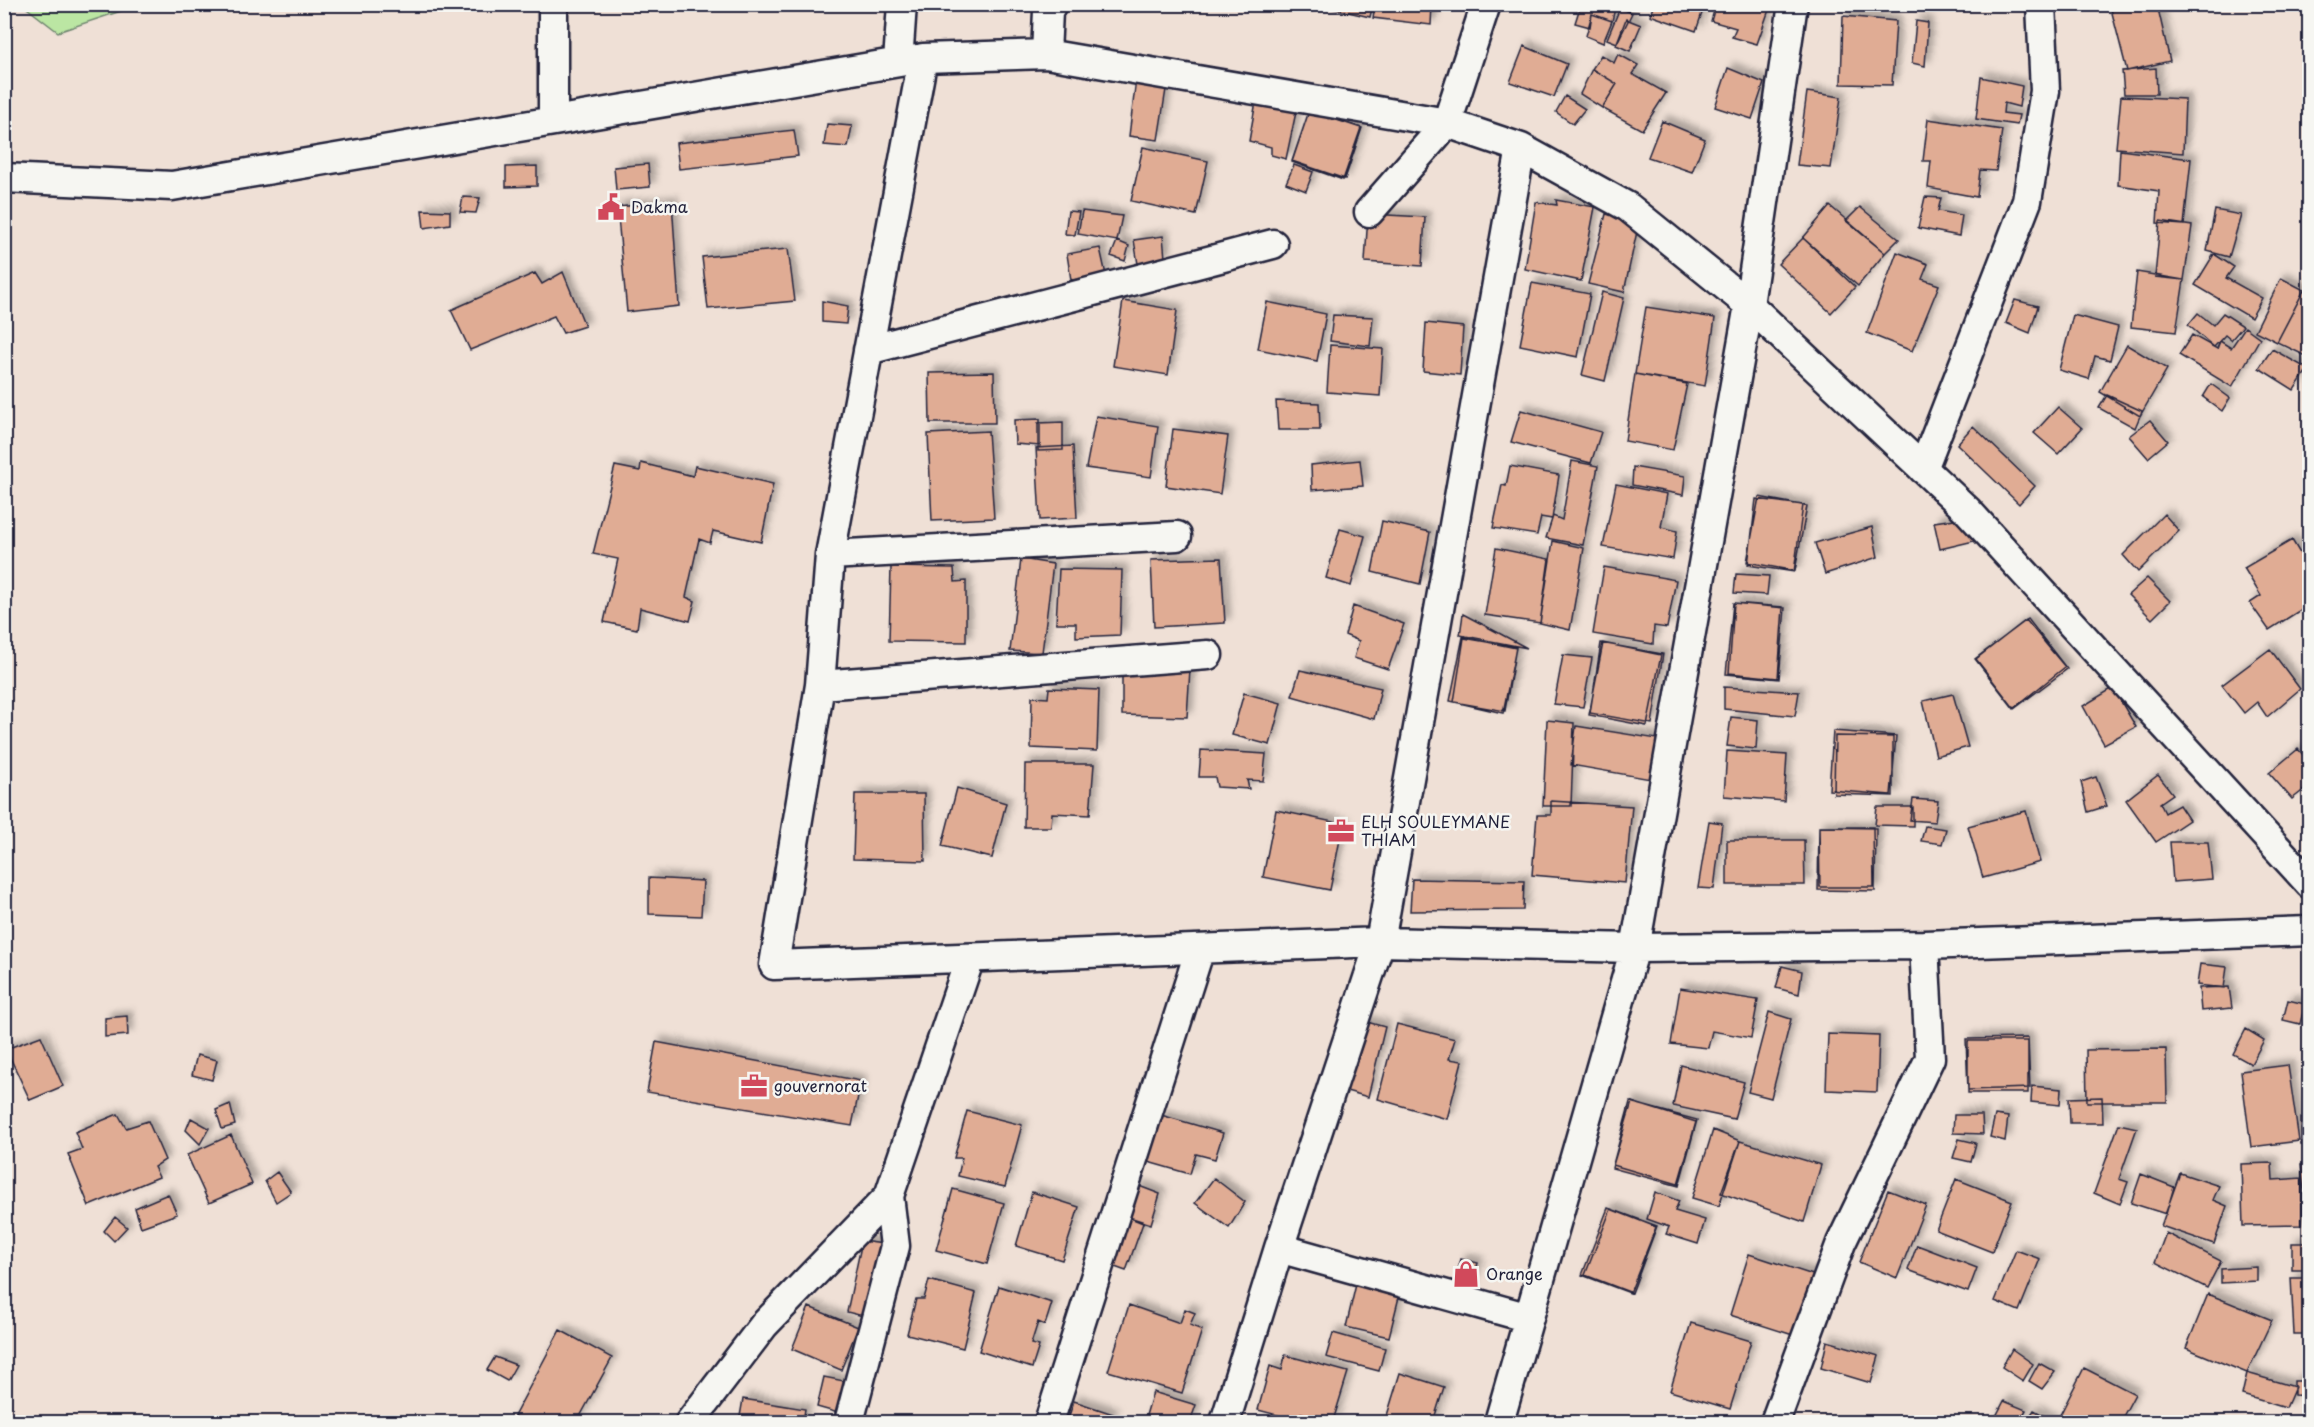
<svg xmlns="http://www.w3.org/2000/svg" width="2314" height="1427" font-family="'Playpen Sans',sans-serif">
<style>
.green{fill:#bbe6a3;stroke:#6e846f;stroke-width:1.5}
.building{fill:#e0ac94;stroke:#22223b;stroke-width:1.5;filter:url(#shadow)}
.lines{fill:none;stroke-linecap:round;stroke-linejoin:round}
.minor-casing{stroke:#22223b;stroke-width:33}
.minor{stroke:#f6f6f2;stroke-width:28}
.labels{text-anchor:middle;stroke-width:5;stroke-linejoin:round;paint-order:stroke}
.poi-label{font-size:16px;fill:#22223b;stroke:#f6f6f2;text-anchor:start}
</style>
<defs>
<filter id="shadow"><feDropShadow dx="5.5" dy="-5.5" stdDeviation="3" flood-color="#0004"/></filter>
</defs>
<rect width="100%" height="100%" fill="#efe0d6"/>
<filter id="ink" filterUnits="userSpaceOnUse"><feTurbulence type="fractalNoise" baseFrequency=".0167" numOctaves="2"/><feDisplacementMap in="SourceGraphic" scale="12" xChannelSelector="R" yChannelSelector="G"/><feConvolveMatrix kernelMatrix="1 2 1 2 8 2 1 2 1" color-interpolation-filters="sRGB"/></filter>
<g filter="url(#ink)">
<path class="green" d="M23,5H139L58,32Z"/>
<path class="building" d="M1314,4H1373L1370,17Z
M1375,4H1432L1431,25L1373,18Z
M1581,4H1616L1612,21L1592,14L1590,27L1575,23Z
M1654,4H1705L1696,31L1650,15Z
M1716,4H1771L1757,44L1732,37L1736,28L1711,21Z
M2134,4H2157L2170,61L2127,71L2111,9Z
M1620,8L1632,13L1617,43L1607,39Z
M1592,14L1612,21L1603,43L1586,36Z
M1843,16L1896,21L1892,85L1841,84Z
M1626,19L1641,25L1630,51L1616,45Z
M1916,21L1928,23L1925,66L1912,63Z
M1524,46L1567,64L1554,97L1510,82Z
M1618,54L1638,65L1632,74L1666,93L1642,130L1602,108L1617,84L1592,69L1601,55L1614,63Z
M1728,68L1764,83L1752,119L1715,107Z
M2156,68L2157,94H2124L2122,71Z
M1592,69L1617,84L1602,108L1580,94Z
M1981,77L2022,86L2019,107L2004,103L2003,113L2019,115L2017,125L1976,119Z
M1136,79L1167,83L1158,140L1129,136Z
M1258,90L1299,98L1286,159L1271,155V147L1249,141Z
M1807,92L1841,97L1831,168L1797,165Z
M1565,96L1585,109L1573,124L1556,112Z
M2121,96L2185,99L2183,153L2116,148Z
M1309,111L1361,128L1343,180L1292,162Z
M1309,111L1362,128L1345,179L1292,161Z
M1928,119L2002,130L1996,171L1980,170L1977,197L1928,188L1931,161H1923Z
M1662,121L1705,139L1692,172L1648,157Z
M827,124L852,126L848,147L824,145Z
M794,130L798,156L679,169L676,143Z
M1143,147L1208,161L1196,215L1131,201Z
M2120,150L2191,159L2184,225L2157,223L2159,191L2118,185Z
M648,164L650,187L616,190L614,167Z
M1294,165L1313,172L1306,191L1286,183Z
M537,166V186L506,187V167Z
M463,197L480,198L476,213L460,212Z
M1925,197L1941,198L1938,211L1962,215L1959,236L1918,228Z
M1556,200L1595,207L1581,281L1525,269L1536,202L1557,205Z
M672,202L679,306L627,312L617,207Z
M1830,206L1885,253L1858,286L1803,238Z
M1860,207L1899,239L1885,253L1846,221Z
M422,210L450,211V224L424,228Z
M2215,210L2241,215L2229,257L2207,251Z
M1068,211L1079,212L1075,235L1065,234Z
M1082,211L1122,216L1117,241L1078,234Z
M1368,214L1425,217L1422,266L1365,262Z
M1606,214L1639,222L1624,292L1588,284Z
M2160,221L2192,226L2184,280L2155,277Z
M1163,236L1165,258L1138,264L1134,240Z
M1803,238L1855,287L1831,313L1778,264Z
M1117,241L1129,246L1125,261L1111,256Z
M1100,248L1106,275L1071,280L1067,254Z
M788,249L795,301L708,309L702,257Z
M1897,252L1928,264L1922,279L1939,285L1912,351L1867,333Z
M2214,254L2234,267L2226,278L2262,298L2251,318L2195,285Z
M563,272L585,326L563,333L554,316L470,350L451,310L535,273L542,284Z
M2137,272L2184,280L2176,332L2131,327Z
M2281,278L2304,290L2277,342L2255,331Z
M1532,283L1590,294L1578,357L1520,345Z
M2304,290L2310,293V358L2277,342Z
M1602,292L1624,298L1605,381L1582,375Z
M2015,300L2038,306L2030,333L2006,323Z
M822,301L848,306L846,324L822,322Z
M1123,301L1177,310L1168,375L1113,366Z
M1267,302L1326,314L1317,361L1258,349Z
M1646,307L1715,318L1705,386L1635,374Z
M2198,313L2213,325L2223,313L2243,326L2231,340L2225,335L2214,347L2188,325Z
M1333,315L1373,317L1370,346L1330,341Z
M2073,315L2118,327L2110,360L2095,356L2089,379L2059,370Z
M1426,323L1463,327L1460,375L1423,371Z
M2245,327L2260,338L2232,387L2179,355L2192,335L2217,349L2220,341L2231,348Z
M1330,345L1383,349L1380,396L1327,392Z
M2127,345L2167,369L2140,416L2100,392Z
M2272,349L2308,369L2294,390L2259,368Z
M994,372L995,423H930L929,373Z
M1635,374L1687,384L1673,450L1625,441Z
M2211,384L2230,398L2222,411L2203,397Z
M2107,395L2142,411L2135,428L2099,408Z
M1276,401L1319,403L1320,430H1278Z
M2058,407L2082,428L2058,454L2034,433Z
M1521,410L1601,432L1591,463L1511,442Z
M1096,416L1158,426L1151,477L1086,468Z
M1040,419V446L1015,444L1014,420Z
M2150,420L2168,441L2148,458L2129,436Z
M1063,422V450L1038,451V423Z
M1973,426L2035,486L2019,504L1957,444Z
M1173,429L1228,436L1220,494L1166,486Z
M988,431L994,518L932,521L928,434Z
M1073,446L1077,518L1040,520L1036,448Z
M1360,460L1363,486L1312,490L1311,465Z
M1572,461L1598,466L1583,545L1546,538L1553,516L1562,520Z
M641,463L693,476L695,466L773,484L761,542L713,531L710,543L699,539L686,597L695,601L690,621L640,608L637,629L604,622L618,559L593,554L615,466L640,471Z
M1510,466L1559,475L1552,519L1541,517L1537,535L1493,528L1502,485L1506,486Z
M1633,467L1685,476L1683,495L1632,485Z
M1616,484L1667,494L1661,527L1677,531L1673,559L1603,547Z
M1759,497L1807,506L1795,571L1747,562Z
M1756,499L1803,505L1794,572L1748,565Z
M2164,514L2179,531L2138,572L2123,555Z
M1969,517L1974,541L1940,549L1934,522Z
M1382,521L1430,532L1420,584L1372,572Z
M1872,527L1878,557L1825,574L1815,543Z
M1340,529L1365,536L1351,586L1326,578Z
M2292,540L2310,570V604L2269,630L2250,603L2261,596L2244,568Z
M1553,541L1584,548L1570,630L1540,623Z
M1496,548L1549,559L1540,623L1485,615Z
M1221,558L1225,623L1154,627L1151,560Z
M1021,559L1053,564L1042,653L1010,651Z
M891,567L954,568L955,582L966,581V642L889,641Z
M1604,567L1676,580L1667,628L1654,626L1653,644L1593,634Z
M1059,569L1122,570L1120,635L1076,637V623H1056Z
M1736,574L1769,576L1767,595L1734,593Z
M2147,578L2170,601L2152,619L2128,595Z
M1733,603L1785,608L1779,679L1726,674Z
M1734,603L1783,607L1778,678L1729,673Z
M1353,606L1404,624L1388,669L1354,658L1359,641L1345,635Z
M1463,614L1527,648L1460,635Z
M2028,619L2067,669L2014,709L1975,659Z
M2026,620L2065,667L2014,708L1976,659Z
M1463,637L1516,648L1503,713L1450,701Z
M1464,638L1516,647L1505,711L1454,702Z
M1601,643L1663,654L1652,724L1590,713Z
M1603,643L1661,655L1647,726L1589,715Z
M2270,649L2300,689L2267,717L2257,702L2244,713L2222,685Z
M1563,655L1592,658L1583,707L1554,704Z
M1122,666L1190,669L1187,717L1122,715Z
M1300,670L1381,688L1374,719L1292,696Z
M1724,687L1799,692L1795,716L1724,709Z
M1049,688L1099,690L1097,751L1031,748L1032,697L1048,698Z
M2113,688L2136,727L2104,744L2083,706Z
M1244,693L1281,703L1270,745L1232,735Z
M1953,694L1968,747L1936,756L1923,701Z
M1731,717L1758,720L1756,749L1727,746Z
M1547,720L1574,723L1571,806H1543Z
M1576,726L1664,740L1656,780L1571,765Z
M1833,731L1896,736L1891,795L1829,790Z
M1835,736L1893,737V796L1834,794Z
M2298,749L2310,763V785L2292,799L2269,773Z
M1201,750L1266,754L1263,781L1247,780L1249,789L1217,787L1215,777H1199Z
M1727,751L1787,755L1784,801L1724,796Z
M1025,764H1094L1090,815L1052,813L1051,827H1024Z
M2158,775L2173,794L2160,803L2165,813L2179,805L2189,820L2156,842L2126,800Z
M2096,777L2107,806L2088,812L2081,782Z
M957,788L1006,803L992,858L942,846Z
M855,794H924L925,861L853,859Z
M1913,799L1938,801L1935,822L1910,820Z
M1551,801L1632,806L1625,883L1532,875L1537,815H1551Z
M1877,807H1913V826L1875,825Z
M1276,810L1343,824L1330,890L1263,877Z
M2026,811L2040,862L1983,878L1968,826Z
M1709,821L1722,823L1714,889L1698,888Z
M1925,826L1946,829L1942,844L1921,841Z
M1819,827L1876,828L1875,891L1818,890Z
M1819,827H1873L1874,887H1820Z
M1727,840H1804L1805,885H1727Z
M2170,842H2208L2212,879L2173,882Z
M649,878L703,881L701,916L649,914Z
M1412,879L1524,881L1523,910L1410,911Z
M2200,964L2227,967L2224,988L2197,985Z
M1782,966L1802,971L1799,994L1776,988Z
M2229,987L2232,1008L2201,1011L2199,988Z
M1680,988L1758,1000L1751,1038L1712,1031L1708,1048L1671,1044Z
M2288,1000L2305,1004L2300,1024L2283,1020Z
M1769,1012L1791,1019L1771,1098L1748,1092Z
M127,1016L128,1035L105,1037V1018Z
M1360,1020L1385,1027L1368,1097L1343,1090Z
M1397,1024L1455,1039L1449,1059L1462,1061L1447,1119L1378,1099Z
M2246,1029L2264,1040L2251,1064L2233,1054Z
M1828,1034L1879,1036L1877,1092L1826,1090Z
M41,1036L63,1086L30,1100L6,1049Z
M2028,1038L2030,1088L1968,1090L1966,1039Z
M1968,1041H2028V1093H1968Z
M656,1042L861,1081L852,1126L647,1092Z
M2166,1049L2167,1102H2087L2086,1050Z
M197,1055L217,1060L212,1080L192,1075Z
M1681,1065L1744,1082L1734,1119L1673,1106Z
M2288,1065L2299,1141L2251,1147L2241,1071Z
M2032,1086L2061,1089L2060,1105L2031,1102Z
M2102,1097L2103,1123H2070L2069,1098Z
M1630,1102L1697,1120L1679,1186L1612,1168Z
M1632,1102L1696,1122L1678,1184L1613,1165Z
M230,1104L235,1125L222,1129L216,1110Z
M967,1111L1022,1125L1005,1187L958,1176L962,1158H954Z
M118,1114L126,1128L148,1121L165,1160L154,1167L159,1177L89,1206L68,1154L82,1149L75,1132Z
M1161,1115L1223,1133L1215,1159L1196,1154L1190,1174L1148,1162Z
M1954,1115H1982L1983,1134L1953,1133Z
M1995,1115L2008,1117L2005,1141L1990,1137Z
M191,1118L209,1128L200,1144L186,1130Z
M2301,1118H2310V1145H2301Z
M2119,1124L2137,1128L2119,1179L2128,1182L2120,1204L2094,1193Z
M1713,1130L1740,1141L1719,1206L1692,1198Z
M231,1135L252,1184L209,1203L187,1155Z
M1959,1139L1976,1143L1971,1162L1953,1158Z
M1740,1141L1821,1165L1804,1222L1721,1193Z
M2272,1163L2273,1180L2302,1178V1225L2243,1226L2241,1164Z
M2310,1164V1216H2307L2301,1165Z
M277,1172L291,1192L276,1202L265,1181Z
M2180,1173L2219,1186L2213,1200L2227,1206L2214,1244L2161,1226Z
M2141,1174L2174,1187L2166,1214L2131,1203Z
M1214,1178L1245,1202L1229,1228L1195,1203Z
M1956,1179L2012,1201L1992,1252L1936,1230Z
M1139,1186L1160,1194L1151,1224L1126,1216Z
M953,1189L1004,1203L987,1264L936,1250Z
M1888,1190L1926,1205L1897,1278L1859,1262Z
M1032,1192L1079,1207L1062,1260L1016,1246Z
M1655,1192L1679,1201L1675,1211L1705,1220L1698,1244L1666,1234L1669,1227L1647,1219Z
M168,1194L177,1214L141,1227L135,1208Z
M1608,1208L1656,1227L1630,1293L1582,1275Z
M1611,1209L1657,1226L1632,1293L1585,1275Z
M115,1217L127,1227L114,1241L104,1231Z
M1128,1217L1143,1223L1126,1271L1112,1266Z
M2166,1233L2221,1261L2207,1288L2155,1262Z
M862,1241L883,1244L867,1317L847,1312Z
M2292,1243H2310V1270H2292Z
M1917,1245L1977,1268L1968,1292L1908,1270Z
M2016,1250L2040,1259L2019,1311L1995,1301Z
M1749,1254L1813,1275L1793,1335L1730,1315Z
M1461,1259L1478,1263L1470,1290L1454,1285Z
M2257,1267V1281L2221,1283V1269Z
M2291,1278H2310V1334H2294Z
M929,1280L976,1293L963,1348L907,1334L916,1299H924Z
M1357,1280L1401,1289L1389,1337L1346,1327Z
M999,1286L1052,1303L1045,1325L1038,1322L1031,1344L1039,1346L1032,1368L979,1351Z
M2208,1294L2272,1320L2247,1373L2186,1348Z
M1129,1305L1180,1323L1185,1309L1195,1313L1190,1325L1202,1330L1182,1393L1108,1371Z
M809,1307L858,1327L841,1370L792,1349Z
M1691,1323L1751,1341L1730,1409L1670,1391Z
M560,1330L612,1358L577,1422H511Z
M1333,1333L1385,1348L1379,1371L1326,1357Z
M1827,1341L1879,1356L1871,1383L1821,1368Z
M2012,1349L2033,1364L2023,1381L2002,1367Z
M1285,1355L1348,1372L1333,1421L1301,1413L1300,1421L1258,1410L1270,1366L1282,1370Z
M495,1357L516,1365L507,1381L487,1370Z
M2039,1363L2055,1372L2042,1389L2029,1381Z
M2084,1368L2135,1394L2120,1422H2074L2060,1415Z
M1400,1373L1444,1387L1433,1422H1385Z
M2247,1373L2295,1387L2286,1408L2242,1395Z
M824,1377L849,1382L842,1414L817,1407Z
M2294,1381H2310V1396L2294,1395Z
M1153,1392L1196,1405L1190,1422H1144Z
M743,1399L805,1409L803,1422H739Z
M1074,1401L1113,1414L1109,1422H1067Z
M2004,1401L2026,1410L2019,1422H1993Z
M2034,1410L2055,1422H2026Z"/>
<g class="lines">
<defs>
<path id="minor" d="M1046,54L1048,11L1052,4
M923,58L830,555L820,685L774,965L1380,942L1635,948L1924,945L2310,931
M898,62L902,4
M553,121V4
M4,178L172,186L923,58L1046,54L1447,123L1521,148L1628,207L1749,305L1967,510L2310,884
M1369,212L1447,123L1486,4
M868,350L1273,244
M1923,469L2027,201L2045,91L2041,4
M830,555L1177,536
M820,685L1208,655
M1279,1248L1529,1318
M690,1422L764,1325L889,1196L970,958
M849,1422L895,1246L889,1196
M1049,1422L1200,949
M1225,1422L1279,1248L1380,942L1521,148
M1499,1422L1635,948L1749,305L1793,4
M1775,1422L1841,1243L1930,1058L1924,945"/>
</defs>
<use href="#minor" class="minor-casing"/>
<use href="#minor" class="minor"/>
</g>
</g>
<defs>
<symbol id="civic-bare" viewBox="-9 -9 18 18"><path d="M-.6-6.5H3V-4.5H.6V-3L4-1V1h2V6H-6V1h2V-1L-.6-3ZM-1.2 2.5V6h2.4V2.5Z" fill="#d1495b" stroke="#f6f6f2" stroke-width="2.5" paint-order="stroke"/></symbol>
<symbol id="office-bare" viewBox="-9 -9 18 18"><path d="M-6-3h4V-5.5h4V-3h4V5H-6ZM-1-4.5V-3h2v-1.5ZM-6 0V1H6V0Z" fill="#d1495b" stroke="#f6f6f2" stroke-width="2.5" paint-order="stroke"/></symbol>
<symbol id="shop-bare" viewBox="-9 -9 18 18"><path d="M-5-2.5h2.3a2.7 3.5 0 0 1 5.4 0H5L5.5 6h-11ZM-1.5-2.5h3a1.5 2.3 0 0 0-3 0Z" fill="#d1495b" stroke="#f6f6f2" stroke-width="2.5" paint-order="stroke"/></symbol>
</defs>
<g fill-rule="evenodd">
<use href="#civic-bare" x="592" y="188" width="38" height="38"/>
<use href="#office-bare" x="1322" y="812" width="38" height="38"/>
<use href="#office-bare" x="735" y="1067" width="38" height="38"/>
<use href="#shop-bare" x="1447" y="1255" width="38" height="38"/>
</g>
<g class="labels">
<g class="poi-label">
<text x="631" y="213">Dakma</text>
<text x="1361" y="828">ELH SOULEYMANE<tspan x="1361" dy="18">THIAM</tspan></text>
<text x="774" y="1092">gouvernorat</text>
<text x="1486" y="1280">Orange</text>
</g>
</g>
<rect width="2314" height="1427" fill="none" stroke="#f6f6f2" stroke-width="24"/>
<rect x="12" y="12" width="2290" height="1403" fill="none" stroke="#22223b" stroke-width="2" filter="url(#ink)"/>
</svg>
